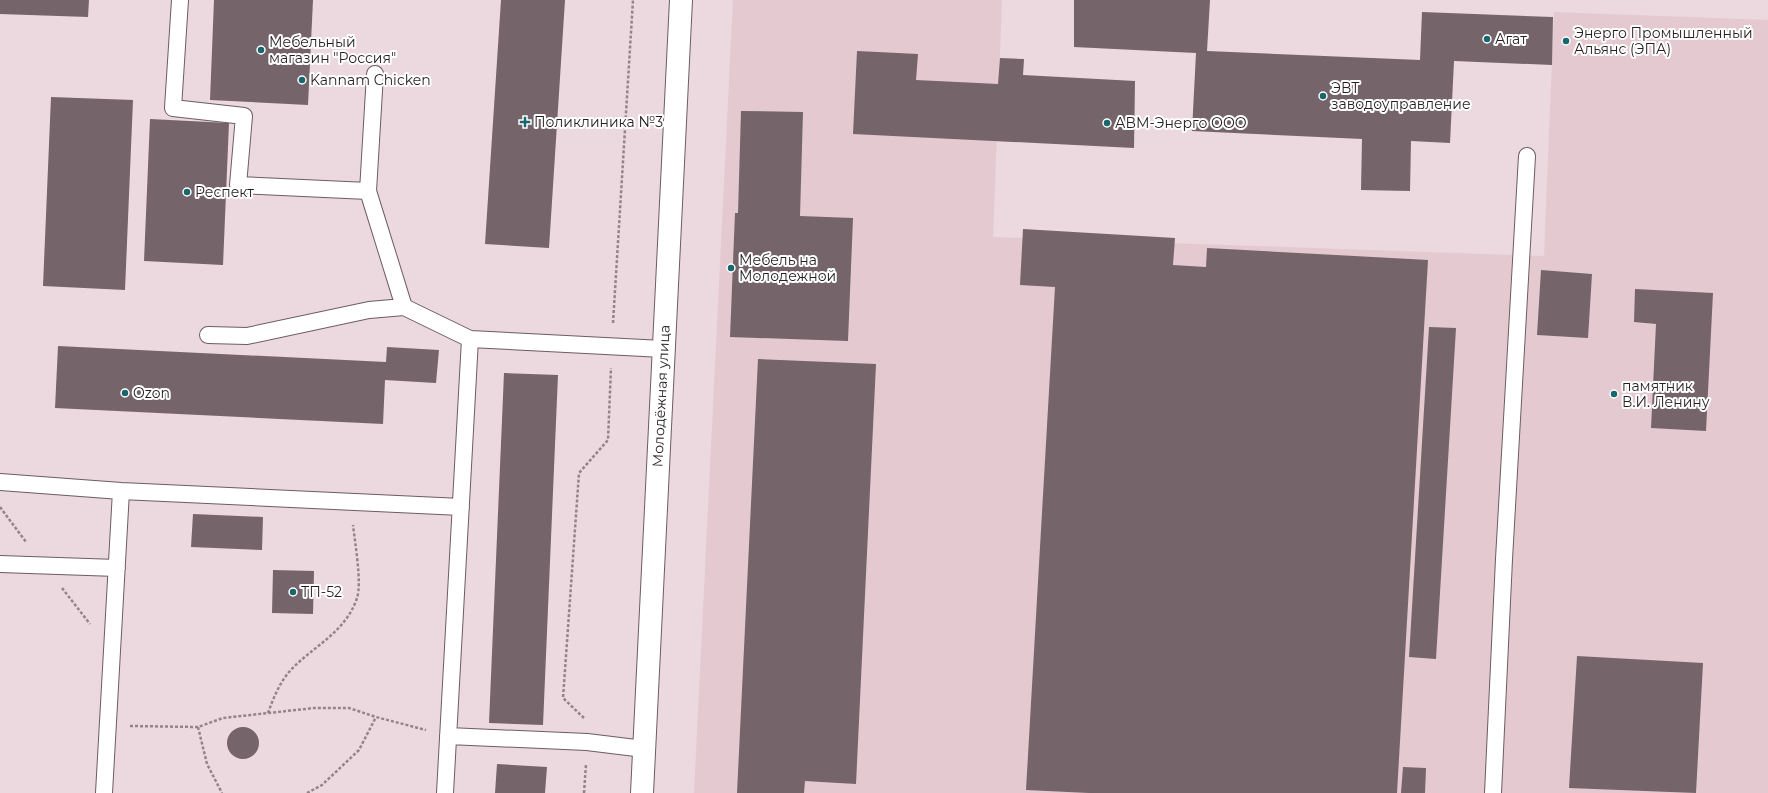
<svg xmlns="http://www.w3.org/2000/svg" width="1768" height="793" font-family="Montserrat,sans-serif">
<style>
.built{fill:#e4c9d1}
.building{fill:#75646a}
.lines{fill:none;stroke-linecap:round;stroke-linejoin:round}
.service-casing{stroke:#6d5c62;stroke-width:18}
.minor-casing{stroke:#6d5c62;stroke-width:24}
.path{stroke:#928489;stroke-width:2.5;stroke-dasharray:3 2;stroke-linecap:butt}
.service{stroke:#fff;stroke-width:16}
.minor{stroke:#fff;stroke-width:22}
.poi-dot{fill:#1a666f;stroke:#fff;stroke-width:1.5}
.labels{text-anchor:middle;stroke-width:4;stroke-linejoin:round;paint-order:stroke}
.poi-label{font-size:14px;fill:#251e21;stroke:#fff;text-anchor:start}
.street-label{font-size:14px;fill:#251e21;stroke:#fff}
</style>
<rect width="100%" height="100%" fill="#ecd8df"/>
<path class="built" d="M733,0H1002L993,237L1544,256L1554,12L1768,20V793H694Z"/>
<path class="building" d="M0,0H89L88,17L0,14Z
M214,0H313L308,105L210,100Z
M501,0H565L549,248L485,244Z
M1074,0H1210L1207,51L1420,60L1422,12L1553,17L1552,65L1454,61L1450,143L1411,141L1410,191L1361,190L1362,139L1192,131L1196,53L1074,47Z
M857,51L918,54L916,80L998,84L1000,58L1024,59L1023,75L1135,81L1134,148L853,134Z
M51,97L133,100L125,290L43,286Z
M741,111L803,112L800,216L853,218L848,341L730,337L735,213H738Z
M150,119L229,123L223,265L144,261Z
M1023,229L1175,238L1173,265L1206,267L1207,248L1428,260L1397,793H1089L1026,790L1055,287L1020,285Z
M1541,270L1592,274L1588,338L1537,335Z
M1635,289L1713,293L1706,431L1651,428L1656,324L1634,322Z
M1429,327L1456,328L1436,659L1409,657Z
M58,346L386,362L387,347L439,350L436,383L385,380L383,424L55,408Z
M758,359L876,364L856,784L805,781L804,793H737Z
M504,373L558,375L543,725L489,723Z
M193,514L263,517L262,550L191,547Z
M273,570L314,571L313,614L272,613Z
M1577,656L1703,663L1696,793L1569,788Z
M227 743a16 16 0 1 1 32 0a16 16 0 1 1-32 0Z
M497,764L547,767L545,793H495Z
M1403,767L1426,768L1425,793H1401Z"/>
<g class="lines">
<defs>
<path id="service" d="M180,0L173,108L244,116L238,185L368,191
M375,74L368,191L404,307L470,339
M208,335L247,336L369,310L404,307
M0,482L121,491L461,507
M0,564L117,568
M448,736L587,742L644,749
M104,793L121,491
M445,793L470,339L663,349
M1493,793L1504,559L1527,156"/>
<path id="minor" d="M642,793L681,0"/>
</defs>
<use href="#service" class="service-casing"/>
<use href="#minor" class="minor-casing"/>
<path class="path" d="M613,323L633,0
M0,507L26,542
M62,588L90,624
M268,713C273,699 279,684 289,672C311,647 345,634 357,598C362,583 355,543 353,525
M584,718L563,698L579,473L608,440L611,368
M130,726L198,727L223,718L314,708H349L376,717L426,730
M198,727L207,764L222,793
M307,793L322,785L359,750L376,717
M584,793L586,764"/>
<use href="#service" class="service"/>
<use href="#minor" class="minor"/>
</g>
<g class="poi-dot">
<circle cx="1487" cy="39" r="4"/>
<circle cx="1566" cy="41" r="4"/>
<circle cx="261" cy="50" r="4"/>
<circle cx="302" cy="80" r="4"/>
<circle cx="1323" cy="96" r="4"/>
<path d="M523 116h4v4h4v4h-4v4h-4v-4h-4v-4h4z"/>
<circle cx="1107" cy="123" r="4"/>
<circle cx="187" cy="192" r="4"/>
<circle cx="731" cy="268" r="4"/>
<circle cx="125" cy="393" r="4"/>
<circle cx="1614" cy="394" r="4"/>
<circle cx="293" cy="592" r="4"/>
</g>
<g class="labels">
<g class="poi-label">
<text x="1574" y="38">Энерго Промышленный<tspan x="1574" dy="16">Альянс (ЭПА)</tspan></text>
<text x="1495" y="44">Агат</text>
<text x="269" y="47">Мебельный<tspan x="269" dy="16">магазин "Россия"</tspan></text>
<text x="310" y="85">Kannam Chicken</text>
<text x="1331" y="93">ЭВТ<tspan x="1331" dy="16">заводоуправление</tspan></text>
<text x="534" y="127">Поликлиника №3</text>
<text x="1115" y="128">АВМ-Энерго ООО</text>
<text x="195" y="197">Респект</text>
<text x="739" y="265">Мебель на<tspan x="739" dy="16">Молодежной</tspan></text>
<text x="1622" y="391">памятник<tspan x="1622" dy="16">В.И. Ленину</tspan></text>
<text x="133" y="398">Ozon</text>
<text x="301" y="597">ТП-52</text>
</g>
<g class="street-label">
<text transform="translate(661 396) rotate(-87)" y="5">Молодёжная улица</text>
</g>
</g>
</svg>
